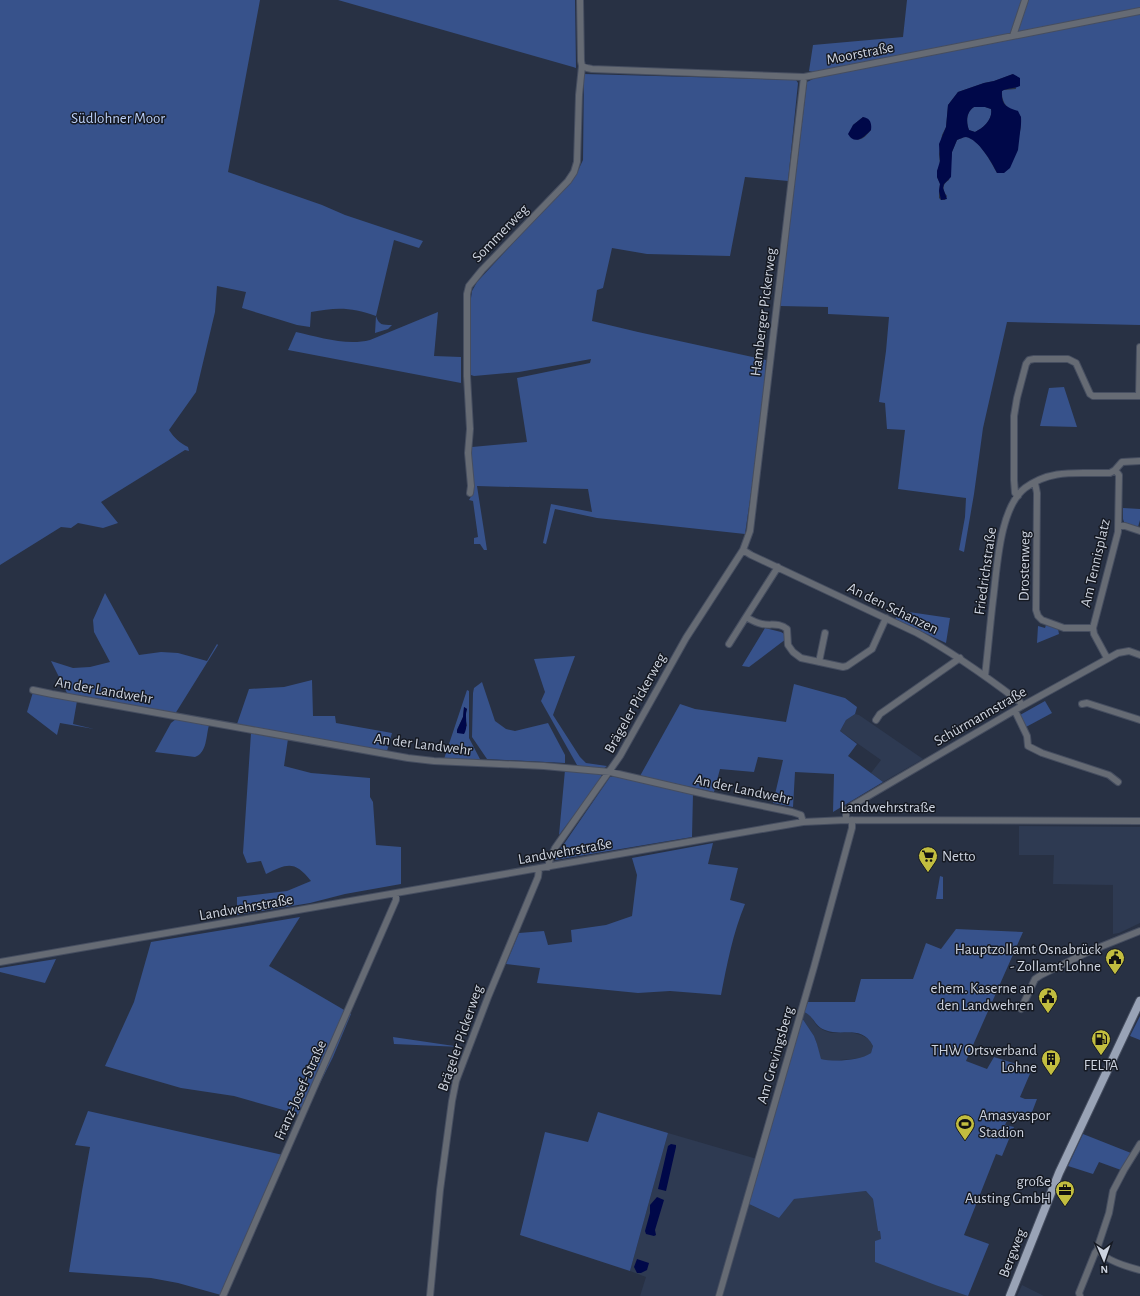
<svg xmlns="http://www.w3.org/2000/svg" width="1140" height="1296" font-family="'Alegreya Sans',sans-serif">
<style>
.built{fill:#2e3a52}
.green{fill:#37528b;fill-rule:evenodd}
.water{fill:#000849;fill-rule:evenodd}
.lines{fill:none;stroke-linecap:round;stroke-linejoin:round}
.minor-casing{stroke:#464e60;stroke-width:8}
.major-casing{stroke:#464e60;stroke-width:10}
.minor{stroke:#666b74;stroke-width:6}
.major{stroke:#99a3b6;stroke-width:8}
.labels{text-anchor:middle;stroke-width:3;stroke-linejoin:round;paint-order:stroke}
.street-label{font-size:15px;fill:#cdd3df;stroke:#151922}
.park-label{font-size:15px;fill:#b9cdf4;stroke:#151922}
.poi-label{font-size:15px;fill:#cdd3df;stroke:#151922;text-anchor:end}
</style>
<rect width="100%" height="100%" fill="#283144"/>
<path class="built" d="M855,714L859,715L923,759L883,782L871,773L881,760L840,731L846,720Z
M1019,826L1140,827V923L1119,933L1113,934V885L1053,884L1054,855H1019Z
M804,1012L810,1015L817,1026L823,1030L831,1033L850,1032L861,1035L869,1039L873,1046L871,1053L864,1058L828,1061L820,1059L817,1044L814,1036L802,1018Z
M668,1133L757,1159L715,1296H640L646,1277L630,1271Z
M866,1191L873,1199L878,1231H880L881,1240L875,1241L938,1286L969,1296H723L749,1204L779,1218L793,1199Z
M1022,1285L1044,1296H1017Z"/>
<path class="green" d="M0,0H260L228,172L322,205L345,215L423,241L419,248L394,240L376,316C379,325 382,325 392,325L388,329L375,333L376,316C352,307 336,307 311,312L310,327L297,325L242,308L246,292L217,286L215,312L196,392L169,430C174,438 180,443 188,447L189,451L185,450L101,502L118,523L103,528L78,523L71,528L61,527L0,565Z
M338,0H575L576,68L573,67Z
M907,0H1140V8L814,72L809,71L813,45L903,37Z
M1140,14V325L1007,322L983,428L974,494L964,552L959,550L965,517L966,498L898,489L905,430L887,429L885,403L879,402L886,351L889,317L828,314V307L780,306L807,82L815,78ZM1013,74L1016,89L1004,90L1002,91C1001,105 1010,110 1021,117C1023,140 1009,154 997,173C991,162 979,139 966,137C963,137 960,139 957,140L952,152L949,180C942,184 942,190 947,196L945,200H941L939,198V191L940,184L937,177V171L940,165L939,154L942,135L946,127L948,105L958,92L984,83L994,81ZM863,117L871,130C863,139 861,142 850,137L853,125Z
M584,74L796,80L798,83L788,181L745,177L730,256L647,254L612,248L603,288L597,290L592,321L638,332L766,360L762,417L745,534L597,518L555,509L546,544L543,543L551,504L592,512L588,489L477,486L487,550H484L480,544H474V538L478,537L473,501L469,500L474,491L472,466V447L527,442L517,378L590,363L591,359L519,372L474,376L471,375V298L472,291L477,282L576,175L583,160Z
M974,107H985L991,109C993,119 984,128 975,132L969,130C966,123 966,112 974,107Z
M438,312L434,356L461,357V383L288,350L296,332C319,337 346,346 370,340Z
M1064,387L1077,427L1040,426L1049,388Z
M1123,508L1140,509V520L1138,527L1124,522L1123,519Z
M105,593L139,655L161,652L178,653L207,661L217,644L218,645L175,714L68,695L51,661L73,668L90,667L110,662L94,632L93,620Z
M902,611L950,618L946,643L895,619Z
M1046,625L1058,629L1059,634L1037,643L1038,626L1045,628Z
M765,628L781,632L786,635V639L749,667L742,666Z
M575,656L553,715L580,757L586,763L607,766L603,769L582,767L577,765L541,701L545,692L534,659Z
M312,680L313,716H335L336,723L392,733L387,751L237,724L249,689L284,687Z
M482,682L495,721L506,729L515,731L548,723L565,755V763L487,759L472,737L473,693L474,688Z
M794,684L845,698L857,707L855,714L846,720L840,731L857,744L848,756L883,782L833,812L834,774L795,772L793,807L773,803L783,760L758,757L754,772L720,769L714,792L640,776L680,704L695,709L786,722Z
M467,690L469,691V738L481,761L444,759ZM464,707L467,709L465,717L467,726L457,730L463,717Z
M33,692L77,701L73,724L94,729L60,723L57,735L27,712Z
M1045,701L1052,713L1026,727L1020,715Z
M176,719L209,725C206,736 207,753 195,757L155,752L171,723Z
M251,733L288,739L284,766L311,773L370,778V797L373,802L376,845L401,847V884L345,894L310,903L237,915V897L287,891L311,881C295,861 288,863 266,874L261,861L247,863L243,853Z
M565,770L601,774L602,778L559,835Z
M616,776L693,794L692,837L555,860V857L610,777Z
M713,843L708,864L738,868L730,900L745,904C733,933 727,964 721,995L670,991L638,993L537,983L540,968L506,964L519,933L544,931L548,945L572,942L571,930L606,925L632,916L637,875L632,858Z
M940,876L943,877V899H936Z
M300,917L269,966L351,1014L333,1057L303,1117L294,1113L234,1096L181,1088L105,1066L134,1002L151,942Z
M956,929L1023,932L966,1061L987,1069L994,1057L1032,1069L1020,1097L1025,1099H1037L1029,1120L1010,1114L1005,1125L1014,1127L1002,1156L996,1154L964,1235L989,1244L968,1296L938,1286L875,1262V1241L881,1239L880,1231H878L873,1199L866,1191L794,1199L779,1218L749,1204L802,1018L814,1036L817,1044L821,1059C833,1062 860,1061 871,1053L873,1046C862,1024 842,1037 825,1030C814,1026 815,1017 804,1012L808,1002H855L861,979H913L926,943L941,949Z
M56,959L45,983L0,972V968Z
M1140,1016V1040L1130,1036Z
M393,1037L461,1047L394,1044Z
M88,1111L283,1155L221,1295L178,1283L151,1278L69,1272L82,1191L90,1147L75,1145Z
M598,1112L668,1133L630,1271L520,1235L545,1132L588,1142Z
M1083,1134L1131,1153L1121,1170L1099,1162L1093,1174L1068,1166Z"/>
<path class="water" d="M1013,74L1020,78V86C1014,89 1007,88 1002,91C1001,105 1006,107 1018,111L1021,117V124L1018,150L1010,168L1004,173H997C992,162 978,139 966,137C963,137 960,139 957,140L952,152L951,177L944,184L943,188L947,199L941,200L939,191L940,184L937,177V171L940,161L939,144L946,127L948,105L958,92L984,83L994,81ZM974,107H985L991,109C993,119 984,128 975,132L969,130C966,122 966,112 974,107Z
M863,117C870,118 872,123 871,130C864,137 855,146 848,134L853,125Z
M464,707L467,709C464,718 469,726 464,734L457,733V730L463,717Z
M671,1144L676,1145V1147L666,1191L658,1189L668,1146Z
M657,1197L664,1200L655,1230L656,1235L654,1236L646,1234L645,1231L650,1213V1205Z
M637,1259L649,1263L647,1270L641,1273H637L634,1267Z"/>
<g class="lines">
<defs>
<path id="minor" d="M1013,36L1025,0
M582,66L587,68L592,69L804,77L1140,11
M1139,396L1140,347
M1035,483L1037,493L1036,610L1038,616L1042,620L1064,628H1093
M470,493L471,486L468,453L470,429L467,376V294L469,286L482,270L568,181L574,172L577,162L579,95L582,66L581,61L580,0
M1018,496L1015,493L1014,480V416L1017,398L1026,364L1029,360L1034,359H1068L1076,363L1090,394L1093,396H1140
M1119,526H1125L1140,531
M743,550L751,555L917,633C954,653 987,677 1020,702L1022,706
M778,567L746,617C751,620 756,623 762,624C771,626 779,622 787,629L788,645L793,652L801,658L843,667L847,666L872,649L886,618
M729,644L746,617
M1107,658L1094,634L1093,628L1118,532L1119,475L1115,470
M819,662L825,633
M985,676C988,650 990,625 993,600C997,570 999,508 1025,488C1052,468 1079,474 1110,473L1115,470L1122,462L1140,461
M33,690L52,694L408,758L434,761L544,766L610,772L709,795L792,812L801,815L803,822
M1082,704L1087,703L1140,720
M1015,711L1027,736L1028,746L1042,753L1109,775L1118,782
M876,720L880,714L960,658
M846,820V810L853,805L1022,706L1118,653L1129,651L1140,655
M548,867L550,859L555,848L620,756L686,638L743,550L750,531L804,77
M0,962L803,822L846,820L1140,821
M1021,1009L1035,979L1041,975L1090,951L1140,931
M1140,1144L1124,1170L1113,1191L1109,1213L1098,1246C1099,1259 1128,1267 1140,1270
M223,1296L396,900V894
M430,1296L440,1190L452,1101L456,1081L488,997L538,877L539,869
M719,1296L814,967L852,828V820
M1080,1296L1079,1293L1095,1253L1098,1249"/>
<path id="major" d="M1010,1296L1059,1173L1140,1001"/>
</defs>
<use href="#minor" class="minor-casing"/>
<use href="#major" class="major-casing"/>
<use href="#minor" class="minor"/>
<use href="#major" class="major"/>
</g>
<defs>
<symbol id="supermarket-pin" viewBox="-11 -11 22 30"><path d="M0 17L-7.5 6A9.5 9.5 0 1 1 7.5 6Z" fill="#c2bd3f" stroke="#151922"/><path d="M-6-5.5h2.5l.6 2H6L4.5 2H-2.5L-4.4-4H-6ZM-1.5 3.2a1.3 1.3 0 1 0 .1 0ZM3 3.2a1.3 1.3 0 1 0 .1 0Z" fill="#111"/></symbol>
<symbol id="civic-pin" viewBox="-11 -11 22 30"><path d="M0 17L-7.5 6A9.5 9.5 0 1 1 7.5 6Z" fill="#c2bd3f" stroke="#151922"/><path d="M-.6-6.5H3V-4.5H.6V-3L4-1V1h2V6H-6V1h2V-1L-.6-3ZM-1.2 2.5V6h2.4V2.5Z" fill="#111"/></symbol>
<symbol id="fuel-pin" viewBox="-11 -11 22 30"><path d="M0 17L-7.5 6A9.5 9.5 0 1 1 7.5 6Z" fill="#c2bd3f" stroke="#151922"/><path d="M-5.5-6h7V0h2V4h1.3V-2.5L3-4.5l.8-.8L6-3V5H2.5V1h-1V6h-7ZM-4.2-4.7v3.2H.2V-4.7Z" fill="#111"/></symbol>
<symbol id="building-pin" viewBox="-11 -11 22 30"><path d="M0 17L-7.5 6A9.5 9.5 0 1 1 7.5 6Z" fill="#c2bd3f" stroke="#151922"/><path d="M-4-6H4V6H1V3H-1V6H-4ZM-2.5-4.3h1.7v1.8h-1.7ZM.8-4.3h1.7v1.8H.8ZM-2.5-1h1.7V.8h-1.7ZM.8-1h1.7V.8H.8Z" fill="#111"/></symbol>
<symbol id="stadium-pin" viewBox="-11 -11 22 30"><path d="M0 17L-7.5 6A9.5 9.5 0 1 1 7.5 6Z" fill="#c2bd3f" stroke="#151922"/><path d="M0-5a6.5 5 0 1 0 0 10a6.5 5 0 1 0 0-10ZM-3.5-1.8h7v3.6h-7Z" fill="#111"/></symbol>
<symbol id="office-pin" viewBox="-11 -11 22 30"><path d="M0 17L-7.5 6A9.5 9.5 0 1 1 7.5 6Z" fill="#c2bd3f" stroke="#151922"/><path d="M-6-3h4V-5.5h4V-3h4V5H-6ZM-1-4.5V-3h2v-1.5ZM-6 0V1H6V0Z" fill="#111"/></symbol>
</defs>
<g fill-rule="evenodd">
<use href="#supermarket-pin" x="917" y="845" width="22" height="30"/>
<use href="#civic-pin" x="1104" y="947" width="22" height="30"/>
<use href="#civic-pin" x="1037" y="986" width="22" height="30"/>
<use href="#fuel-pin" x="1090" y="1028" width="22" height="30"/>
<use href="#building-pin" x="1040" y="1048" width="22" height="30"/>
<use href="#stadium-pin" x="954" y="1113" width="22" height="30"/>
<use href="#office-pin" x="1054" y="1179" width="22" height="30"/>
</g>
<g class="labels">
<g class="street-label">
<text transform="translate(860 53) rotate(-11)" y="5">Moorstraße</text>
<text transform="translate(500 233) rotate(-46)" y="5">Sommerweg</text>
<text transform="translate(763 312) rotate(-83)" y="5">Hamberger Pickerweg</text>
<text transform="translate(1095 563) rotate(-77)" y="5">Am Tennisplatz</text>
<text transform="translate(1024 566) rotate(-89)" y="5">Drostenweg</text>
<text transform="translate(985 571) rotate(-82)" y="5">Friedrichstraße</text>
<text transform="translate(893 608) rotate(26)" y="5">An den Schanzen</text>
<text transform="translate(104 690) rotate(10)" y="5">An der Landwehr</text>
<text transform="translate(635 703) rotate(-61)" y="5">Brägeler Pickerweg</text>
<text transform="translate(980 716) rotate(-30)" y="5">Schürmannstraße</text>
<text transform="translate(423 744) rotate(7)" y="5">An der Landwehr</text>
<text transform="translate(743 789) rotate(12)" y="5">An der Landwehr</text>
<text x="888" y="812">Landwehrstraße</text>
<text transform="translate(565 851) rotate(-10)" y="5">Landwehrstraße</text>
<text transform="translate(246 907) rotate(-10)" y="5">Landwehrstraße</text>
<text transform="translate(460 1038) rotate(-71)" y="5">Brägeler Pickerweg</text>
<text transform="translate(775 1055) rotate(-74)" y="5">Am Grevingsberg</text>
<text transform="translate(300 1090) rotate(-66)" y="5">Franz-Josef-Straße</text>
<text transform="translate(1012 1253) rotate(-69)" y="5">Bergweg</text>
</g>
<g class="park-label">
<text x="118" y="123">Südlohner Moor</text>
</g>
<g class="poi-label">
<text x="942" y="861" text-anchor="start">Netto</text>
<text x="1101" y="954">Hauptzollamt Osnabrück<tspan x="1101" dy="17">- Zollamt Lohne</tspan></text>
<text x="1034" y="993">ehem. Kaserne an<tspan x="1034" dy="17">den Landwehren</tspan></text>
<text x="1037" y="1055">THW Ortsverband<tspan x="1037" dy="17">Lohne</tspan></text>
<text x="1101" y="1070" text-anchor="middle">FELTA</text>
<text x="979" y="1120" text-anchor="start">Amasyaspor<tspan x="979" dy="17">Stadion</tspan></text>
<text x="1051" y="1186">große<tspan x="1051" dy="17">Austing GmbH</tspan></text>
</g>
</g>
<g transform="translate(1104 1260) rotate(178)" stroke="#151922" stroke-width="3" paint-order="stroke">
<path d="M0-3L7 15L0 10L-7 15Z" fill="#cdd3df"/>
<text y="-6" font-size="11" font-weight="bold" text-anchor="middle" fill="#cdd3df">N</text>
</g>
</svg>
